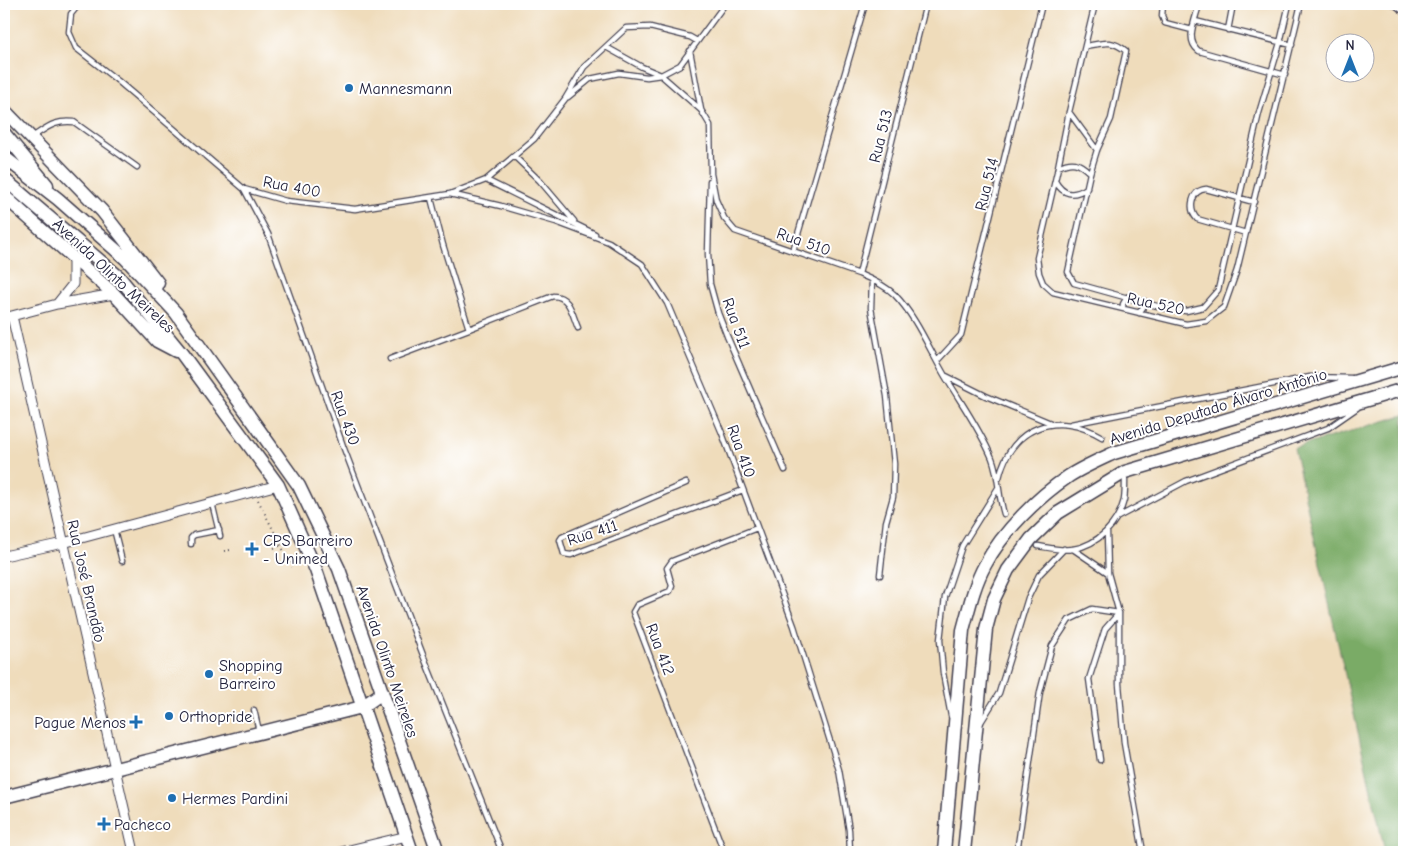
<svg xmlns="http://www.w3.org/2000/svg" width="1408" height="856" font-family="'Comic Neue',sans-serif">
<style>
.forest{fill:#7aab66;stroke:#4e6650}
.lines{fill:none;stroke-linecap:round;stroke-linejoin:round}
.lane-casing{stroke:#413e4e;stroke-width:7}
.street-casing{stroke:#413e4e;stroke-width:11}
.secondary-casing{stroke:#413e4e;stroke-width:15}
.path{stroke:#413e4e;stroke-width:2;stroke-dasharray:1 4;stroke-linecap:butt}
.lane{stroke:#fff;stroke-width:4.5}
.street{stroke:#fff;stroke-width:9}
.secondary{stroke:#fff;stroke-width:12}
.poi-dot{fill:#1f6fb2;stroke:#fff;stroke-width:2}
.labels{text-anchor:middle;stroke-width:4;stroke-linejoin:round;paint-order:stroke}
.poi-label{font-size:16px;fill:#22223b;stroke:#fff;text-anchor:start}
.street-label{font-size:16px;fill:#22223b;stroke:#fff}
</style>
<rect width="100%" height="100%" fill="#fff"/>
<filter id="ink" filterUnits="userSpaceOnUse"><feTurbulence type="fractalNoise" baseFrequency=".02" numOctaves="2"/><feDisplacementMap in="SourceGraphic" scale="10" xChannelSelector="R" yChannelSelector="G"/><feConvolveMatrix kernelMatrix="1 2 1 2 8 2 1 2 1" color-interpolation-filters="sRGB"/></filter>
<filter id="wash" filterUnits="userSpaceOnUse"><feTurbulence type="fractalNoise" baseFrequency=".0096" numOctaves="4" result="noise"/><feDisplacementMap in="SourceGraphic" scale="20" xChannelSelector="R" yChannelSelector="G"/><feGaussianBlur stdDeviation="1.12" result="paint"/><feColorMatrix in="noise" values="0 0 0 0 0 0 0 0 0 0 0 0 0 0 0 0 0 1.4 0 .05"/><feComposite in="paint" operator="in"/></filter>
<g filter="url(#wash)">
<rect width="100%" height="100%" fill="#efdcbb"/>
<path class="forest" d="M1404,415V852H1385L1294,448Z"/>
</g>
<g filter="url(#ink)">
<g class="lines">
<defs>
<path id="lane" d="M79,4L71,14L69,32L76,48L118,81L244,189L286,201L355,209L450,194L486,180L534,139L565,99L584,67L626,28L650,27L690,37L697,41
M1095,4L1069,112L1057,172L1037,258L1039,273L1043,283L1053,292L1186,324L1206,321L1224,307L1237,270L1301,4
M1163,4L1162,16L1165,23L1192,30
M1199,4C1196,19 1184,40 1199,51L1285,75
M1394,4L1404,12
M1195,21L1292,45
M1228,30L1233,4
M1086,46C1104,43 1111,39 1126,51L1111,119L1097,150L1090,173L1068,272L1074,283L1164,308L1186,311L1203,307L1218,290L1259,113L1280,43L1289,4
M606,47L642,67L661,75L701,110L710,125L711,174L716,200L724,218L735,231L859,274C871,279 886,286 895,295C917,318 929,349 945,376C961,403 980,429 992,458C999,476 998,495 1004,514
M690,51L701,110
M568,97L590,79L619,73L647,77L661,75L680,65L725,4
M1069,112L1097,150
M32,137C48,127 55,120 74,122L137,167
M515,157L540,181L574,221
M1058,167C1072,160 1079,162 1090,173
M486,180L595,234
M710,181L708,254L710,284L718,313L727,336L785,470
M1055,181C1063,195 1073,197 1087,188
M244,189L268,234L343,446L423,655L502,852
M450,194L501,206L556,222L609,242L642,264L667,303L722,433L794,626L839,770L849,830L850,852
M431,198L443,245L469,329L553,296C570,296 572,314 578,328
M1246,233L1197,219C1188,209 1191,190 1206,189L1254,202
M793,251L865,4
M859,274L926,4
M872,280L871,308L887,396L894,464L893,497L886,522L880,575
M1123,309V304L1127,297
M1139,313L1144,306V301
M390,359L469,329
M937,361L961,335L1042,4
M946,376L986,396L1053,424
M1071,424L1310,377L1351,378
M999,478C1011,426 1057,410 1102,437
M686,483L562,537L560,540L564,554L571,555L743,490
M212,503L220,536
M1118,517L1186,481L1328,428L1357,408
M114,529L122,561
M1107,532L1108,573L1119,613V684L1124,743L1143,852
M191,544V538L194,535L219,530
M1038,546C1050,548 1061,551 1073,549C1098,545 1118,524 1124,500C1125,494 1125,487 1125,480
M1073,549L1108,573
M254,710L259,731
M951,716L943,673L940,640L945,597L962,546L998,488
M981,722L999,693L1028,598L1039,575L1064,549
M1100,760L1089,679L1105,629L1119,613
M724,852L633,612L637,605L670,591L672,586L667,568L672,561L757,528
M1017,852L1040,692L1052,646L1069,620L1092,609L1119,613"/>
<path id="street" d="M57,304L73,284V258
M12,316L134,852
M4,318L57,304L114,294
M4,556L63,543L278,485
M341,852L407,836"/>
<path id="secondary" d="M4,110L102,211L158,283
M4,133L47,185
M4,157L58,199L125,258L176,313L299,486L339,569L438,852
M4,179L119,277L182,354L278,485L316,570L412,852
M4,196L114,294L157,341L176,351
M4,797L362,707L382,693
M944,852L963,630C969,608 974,585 985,565C1003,531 1038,497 1069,476C1083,467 1099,460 1114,453L1404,367
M964,852L986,629L994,599L1008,570L1031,539L1058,513L1125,472L1404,389"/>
</defs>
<use href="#lane" class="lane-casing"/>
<use href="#street" class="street-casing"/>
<use href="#secondary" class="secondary-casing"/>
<path class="path" d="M258,500L292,567
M274,548L290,542
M224,551L230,550"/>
<use href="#lane" class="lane"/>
<use href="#street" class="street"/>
<use href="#secondary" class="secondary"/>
</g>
</g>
<g class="poi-dot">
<circle cx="349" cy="88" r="5"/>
<path d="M249.5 541.5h5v5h5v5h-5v5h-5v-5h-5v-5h5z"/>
<circle cx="209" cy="674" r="5"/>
<circle cx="169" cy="716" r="5"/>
<path d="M133.5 714.5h5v5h5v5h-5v5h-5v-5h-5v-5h5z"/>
<circle cx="172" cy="798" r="5"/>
<path d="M101.5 816.5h5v5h5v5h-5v5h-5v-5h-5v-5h5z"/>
</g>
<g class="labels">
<g class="poi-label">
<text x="359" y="94">Mannesmann</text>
<text x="263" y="546">CPS Barreiro<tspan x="263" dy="18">- Unimed</tspan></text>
<text x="219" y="671">Shopping<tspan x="219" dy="18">Barreiro</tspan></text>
<text x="179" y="722">Orthopride</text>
<text x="126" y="728" text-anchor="end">Pague Menos</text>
<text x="182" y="804">Hermes Pardini</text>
<text x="114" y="830">Pacheco</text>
</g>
<g class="street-label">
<text transform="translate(880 136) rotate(-76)" y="6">Rua 513</text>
<text transform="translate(986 184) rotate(-76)" y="6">Rua 514</text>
<text transform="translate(292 186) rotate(11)" y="6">Rua 400</text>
<text transform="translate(804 241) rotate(19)" y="6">Rua 510</text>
<text transform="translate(114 275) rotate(43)" y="6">Avenida Olinto Meireles</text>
<text transform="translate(1156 303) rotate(12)" y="6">Rua 520</text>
<text transform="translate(737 323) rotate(70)" y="6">Rua 511</text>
<text transform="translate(1218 406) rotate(-17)" y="6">Avenida Deputado Álvaro Antônio</text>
<text transform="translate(346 418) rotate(70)" y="6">Rua 430</text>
<text transform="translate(742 451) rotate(70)" y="6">Rua 410</text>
<text transform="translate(592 532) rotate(-18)" y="6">Rua 411</text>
<text transform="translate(87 581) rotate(77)" y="6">Rua José Brandão</text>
<text transform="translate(661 649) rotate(69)" y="6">Rua 412</text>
<text transform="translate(388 661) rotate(71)" y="6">Avenida Olinto Meireles</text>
</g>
</g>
<rect width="1408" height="856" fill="none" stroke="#fff" stroke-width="20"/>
<g transform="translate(1350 58)"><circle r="24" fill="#ffffff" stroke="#a7a7b1"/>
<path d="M0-4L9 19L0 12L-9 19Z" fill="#1f6fb2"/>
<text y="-8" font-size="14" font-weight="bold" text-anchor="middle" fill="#22223b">N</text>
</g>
</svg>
